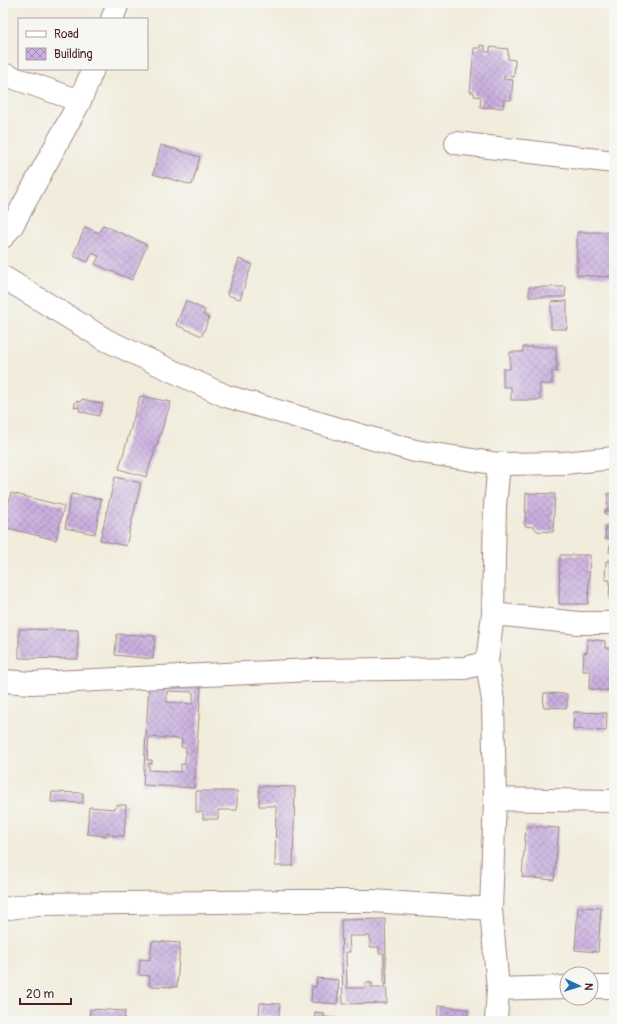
<svg xmlns="http://www.w3.org/2000/svg" width="617" height="1024" font-family="Pangolin,sans-serif">
<style>
.building{fill:url(#building-cross-hatch);fill-rule:evenodd}
.lines{fill:none;stroke-linecap:round;stroke-linejoin:round}
.minor-casing{stroke:#9e8683;stroke-width:24}
.minor{stroke:#fff;stroke-width:22}
</style>
<defs>
<pattern id="building-cross-hatch" width="8" height="8" patternUnits="userSpaceOnUse"><rect width="8" height="8" fill="#c9afdf"/><path d="M0 0l8 8M0 8l8-8" fill="none" stroke="#a58eb5"/></pattern>
</defs>
<rect width="100%" height="100%" fill="#f6f6f2"/>
<filter id="ink" filterUnits="userSpaceOnUse"><feTurbulence type="fractalNoise" baseFrequency=".025" numOctaves="2"/><feDisplacementMap in="SourceGraphic" scale="8" xChannelSelector="R" yChannelSelector="G"/><feConvolveMatrix kernelMatrix="1 2 1 2 8 2 1 2 1" color-interpolation-filters="sRGB"/></filter>
<filter id="wash" filterUnits="userSpaceOnUse"><feTurbulence type="fractalNoise" baseFrequency=".012" numOctaves="4" result="noise"/><feDisplacementMap in="SourceGraphic" scale="16" xChannelSelector="R" yChannelSelector="G"/><feGaussianBlur stdDeviation="0.9" result="paint"/><feColorMatrix in="noise" values="0 0 0 0 0 0 0 0 0 0 0 0 0 0 0 0 0 1.4 0 .05"/><feComposite in="paint" operator="in"/></filter>
<g filter="url(#wash)">
<rect width="100%" height="100%" fill="#f1ecdb"/>
<g id="blocks">
<path class="building" d="M480,45L485,46V52H490V47L508,49V59L515,60L514,77L504,76L503,79L513,80L511,100H504L503,108L480,107L481,97L474,96V92H470L474,48H480Z
M161,145L200,157L192,185L153,174Z
M103,225L147,245L132,280L95,264L99,256L92,253L88,262L73,256L85,227L99,233Z
M577,232H613L611,277L577,275Z
M239,259L252,264L240,299L227,295Z
M529,287H566L565,297H529Z
M186,301L205,310L203,315L209,318L202,336L176,325Z
M567,301V329H551V302Z
M523,347H556L557,372L552,371V384H540V400H511V387H503V369H510V352H523Z
M140,396L171,402L146,477L119,469Z
M82,399L103,404L99,416L79,411L80,408L74,407L76,401L81,402Z
M115,477L141,483L126,546L100,540Z
M612,487H614V515H605V510L607,511L608,493H612Z
M11,493L64,506L56,540L3,527Z
M526,493L555,494L553,532L537,531L534,527L525,526Z
M71,494L101,499L95,534L65,528Z
M606,525L614,526V539H605Z
M610,545H614V552H609Z
M560,555H590L588,604H559Z
M606,561H614V599H609L610,580H605Z
M19,629L78,630V659L19,658Z
M117,634L155,636L153,659L115,655Z
M588,639L605,641V648H614V691L589,689L591,671H583L584,652L587,653Z
M149,684L201,687L194,788L143,785ZM167,691L193,692V704L167,702ZM149,737L182,739L181,747L186,748L185,764H181V772L149,770V763L152,764V760H147Z
M544,693L567,694V708L543,707Z
M574,712L607,713L606,731L573,729Z
M259,786L295,787L293,866H275L276,806H259Z
M196,791H237V810H218V819H203V812H196Z
M52,792L83,793V803L51,802Z
M116,805H126L124,836L109,835V832H106V836L87,834L89,807L115,809Z
M526,826L559,828L554,880L522,877Z
M578,907L601,908L598,952L575,950Z
M385,919L387,1003L343,1004L341,920ZM349,936H370V947H379V953H384V988H372V983H365V988H347L346,952H350Z
M152,941L180,943L177,987L149,986L150,976L139,975L140,959L150,960Z
M317,978L339,980L337,1004L311,1002L312,986L316,987Z
M260,1003L280,1004L279,1016L259,1015Z
M438,1006L468,1009L467,1021H437Z
M90,1009L125,1011L124,1021H89Z
M315,1012L324,1013V1017L337,1018V1021H314Z"/>
</g>
</g>
<g filter="url(#ink)">
<use href="#blocks" fill-opacity="0" stroke="#9e8683" stroke-width="1"/>
<g class="lines">
<defs>
<path id="minor" d="M112,19L118,3
M3,74L80,101
M456,143L614,162
M3,237L12,226L80,101L93,69
M3,277L106,340L226,396L415,451L499,464
M493,614L579,623H614
M3,681L32,683L312,670L465,668L487,662
M495,799L614,801
M3,909L37,904L298,901H372L491,909L495,799L493,701L487,662L493,614L495,506L499,464L564,463L614,458
M491,909L498,989L496,1021
M591,987H614
M498,989L567,987"/>
</defs>
<use href="#minor" class="minor-casing"/>
<use href="#minor" class="minor"/>
</g>
</g>
<rect width="617" height="1024" fill="none" stroke="#f6f6f2" stroke-width="16"/>
<rect x="18" y="18" width="130" height="52" fill="#f6f6f2" stroke="#b1a0a2"/>
<rect x="26" y="31" width="20" height="6" fill="#ffffff" stroke="#b1a0a2"/>
<text x="54" y="38" font-size="12" fill="#4a1f2b">Road</text>
<rect x="26" y="48" width="20" height="12" fill="url(#building-cross-hatch)" stroke="#b1a0a2"/>
<text x="54" y="58" font-size="12" fill="#4a1f2b">Building</text>
<g transform="translate(579 986) rotate(94)"><circle r="19" fill="#f6f6f2" stroke="#b1a0a2"/>
<path d="M0-3L7 15L0 10L-7 15Z" fill="#1f6fb2"/>
<text y="-6" font-size="11" font-weight="bold" text-anchor="middle" fill="#4a1f2b">N</text>
</g>
<path d="M20 998v6h51v-6" fill="none" stroke="#4a1f2b" stroke-width="2"/>
<text x="26" y="998" font-size="12" fill="#4a1f2b" stroke="#f6f6f2" stroke-width="3" paint-order="stroke">20 m</text>
</svg>
